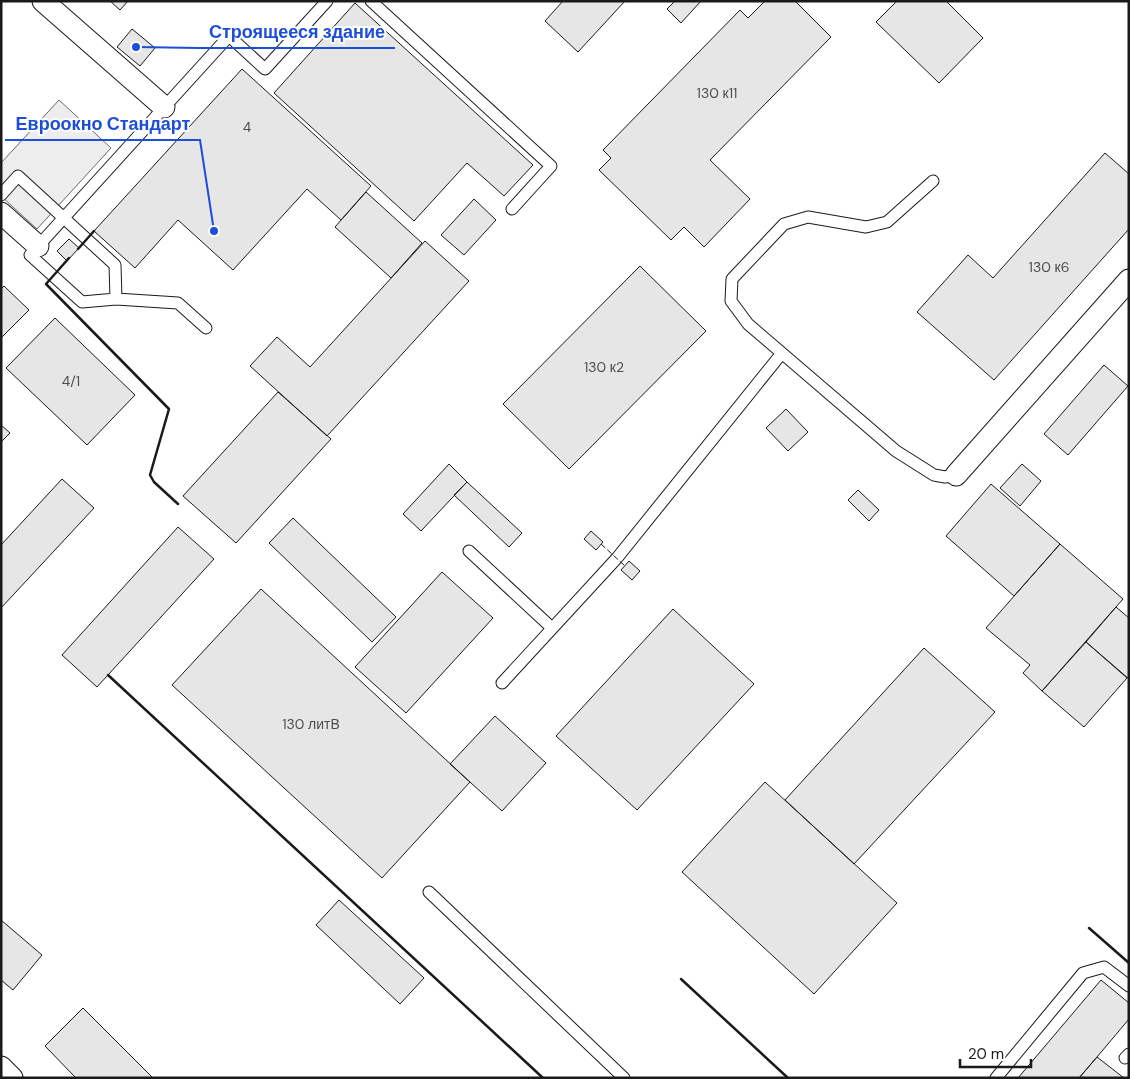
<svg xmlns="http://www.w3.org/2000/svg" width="1130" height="1079" font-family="'DM Sans',sans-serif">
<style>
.parking{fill:#ededed;stroke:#6a6a6a}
.building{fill:#e6e6e6;stroke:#1a1a1a}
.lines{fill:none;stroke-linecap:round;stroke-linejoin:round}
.lane-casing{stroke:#1a1a1a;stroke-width:13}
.street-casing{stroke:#1a1a1a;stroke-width:23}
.lane{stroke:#fff;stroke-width:11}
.street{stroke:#fff;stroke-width:21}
.fence{stroke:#1a1a1a;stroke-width:1;stroke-dasharray:6 2.5;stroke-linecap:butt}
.wall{stroke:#1a1a1a;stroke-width:2.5}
.labels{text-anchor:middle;stroke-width:4;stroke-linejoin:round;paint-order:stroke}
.number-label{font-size:14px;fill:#4d4d4d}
.leader{fill:none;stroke:#1d4ed8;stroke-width:2}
.callout-dot{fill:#1d4ed8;stroke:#fff;stroke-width:2}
.callout-label{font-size:18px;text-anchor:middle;font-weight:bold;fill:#1d4ed8;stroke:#fff;stroke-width:4;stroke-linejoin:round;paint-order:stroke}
</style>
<rect width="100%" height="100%" fill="#fff"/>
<path class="parking" d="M59,100L111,148L37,229L1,196V163Z"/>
<path class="building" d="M110,1H128L120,10Z
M563,1H625L578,52L545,21Z
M675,1H701L681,23L667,9Z
M765,1H795L831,37L710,160L750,199L704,247L684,227L671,240L599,170L611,158L603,150L740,10L748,18Z
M897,1H946L983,38L939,83L876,22Z
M355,3L533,165L504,196L467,163L414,221L274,93Z
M132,29L155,48L140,66L117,47Z
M242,69L371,186L341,220L307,189L233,270L178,220L135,268L94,231Z
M1105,153L1129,174V229L994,380L917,312L968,255L993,278Z
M366,192L422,243L391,278L335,227Z
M474,199L496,220L464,255L441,235Z
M69,239L79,248L67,261L57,251Z
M425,241L469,281L327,436L250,366L277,337L310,367Z
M640,266L706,331L569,469L503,404Z
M4,286L29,310L1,338V289Z
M55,318L135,395L87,445L6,368Z
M1104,365L1128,386L1068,455L1044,434Z
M278,392L331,439L236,543L183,496Z
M786,409L808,432L788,451L766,428Z
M1,425L10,433L1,442Z
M449,464L467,482L421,531L403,514Z
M1022,464L1041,481L1020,506L1000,488Z
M62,479L94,508L1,608V545Z
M467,482L522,533L509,547L454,495Z
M991,484L1060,544L1014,596L946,536Z
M858,490L879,510L869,521L848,500Z
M293,518L396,617L372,642L269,543Z
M178,527L214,559L97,687L62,655Z
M591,531L603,542L596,550L584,539Z
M1060,544L1123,599L1042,691L1023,673L1030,665L986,628Z
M629,561L640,571L632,580L621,570Z
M442,572L493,618L406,713L355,667Z
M261,589L470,782L382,878L172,685Z
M1116,607L1129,618V679L1086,642Z
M673,609L754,684L637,810L556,736Z
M1086,642L1127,678L1084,727L1042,691Z
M924,648L995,712L854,864L785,800Z
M495,716L546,763L502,811L450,764Z
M765,782L897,903L814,994L682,872Z
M339,900L424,978L400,1004L316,925Z
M1,920L42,955L13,990L1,980Z
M1101,980L1129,1003V1019L1097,1057L1079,1078H1018Z
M83,1008L153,1078H76L45,1046Z
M1097,1057L1124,1078H1079Z"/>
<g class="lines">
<defs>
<path id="lane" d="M371,1L551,166L512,209
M933,181L887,222L866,227L808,217L784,224L732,279L731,301L748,324L896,451L934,475L945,477L956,475
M1,195L18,176L115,265L116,299
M206,328L178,303L116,299L82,302L30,255L229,36L265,69L327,1
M469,551L552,628
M502,683L617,558L782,353
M429,892L624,1078
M1125,1058L1129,1054
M996,1078L1083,973L1104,967L1129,986"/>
<path id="street" d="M43,1L164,107
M1,213L38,246
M956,475L1129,280
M1,1067L12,1078"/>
</defs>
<use href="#lane" class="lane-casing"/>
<use href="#street" class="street-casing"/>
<use href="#lane" class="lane"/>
<use href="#street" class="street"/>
<path class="fence" d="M601,544L625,566"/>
<path class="wall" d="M78,249L94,231
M69,258L46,284L169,409L150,475L154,482L178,504
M108,675L543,1078
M1089,928L1129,963
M681,979L788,1078"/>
</g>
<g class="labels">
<g class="number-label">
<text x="717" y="98">130 к11</text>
<text x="247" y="132">4</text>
<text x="1049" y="272">130 к6</text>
<text x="604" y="372">130 к2</text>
<text x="71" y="386">4/1</text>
<text x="311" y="729">130 литВ</text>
</g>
</g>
<path class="leader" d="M136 47L199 48H395M214 231L200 140H5"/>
<g class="callout-dot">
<circle cx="136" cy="47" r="5"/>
<circle cx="214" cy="231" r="5"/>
</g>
<g class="callout-label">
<text x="297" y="38">Строящееся здание</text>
<text x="103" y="130">Евроокно Стандарт</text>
</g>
<rect width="1130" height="1079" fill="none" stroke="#1a1a1a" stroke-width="5"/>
<path d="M960 1059v8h71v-8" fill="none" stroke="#1a1a1a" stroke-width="2.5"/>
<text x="968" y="1059" font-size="15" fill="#1a1a1a" stroke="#ffffff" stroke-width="4" paint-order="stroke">20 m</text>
</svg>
